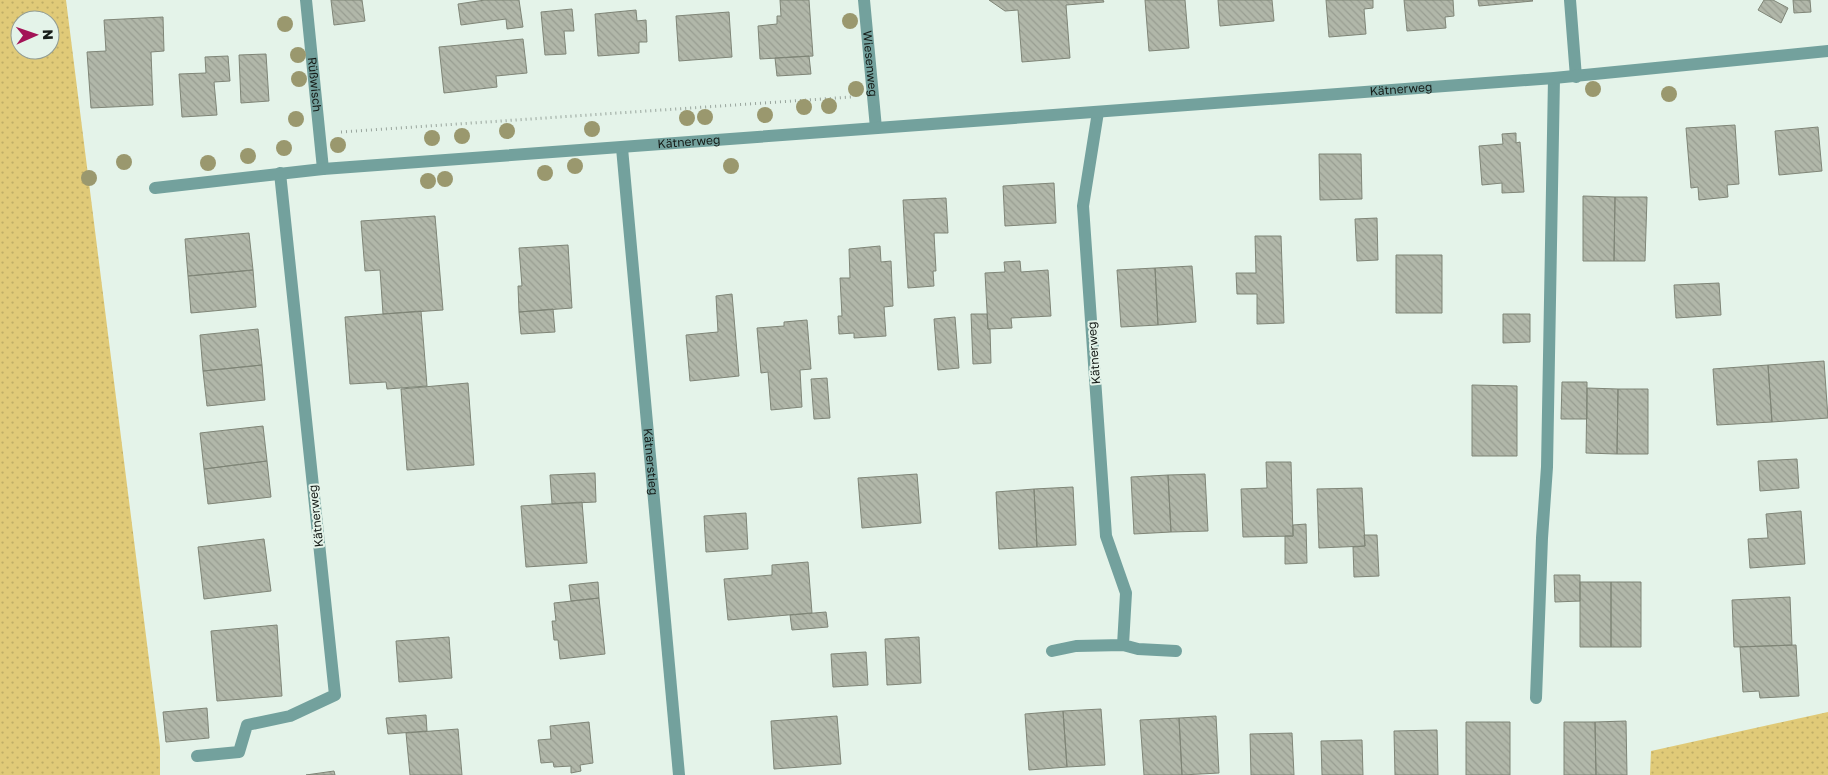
<svg xmlns="http://www.w3.org/2000/svg" width="1828" height="775" font-family="'Golos Text',sans-serif">
<style>
.grass{fill:url(#grass-dots);fill-rule:evenodd}
.building{fill:url(#building-back-hatch);stroke:#7f8577}
.lines{fill:none;stroke-linecap:round;stroke-linejoin:round}
.path{stroke:#99a59d;stroke-width:3;stroke-dasharray:1 4;stroke-linecap:butt}
.service{stroke:#73a19d;stroke-width:12}
.minor{stroke:#73a19d;stroke-width:12}
.tree{fill:#9a986e}
.labels{text-anchor:middle;stroke-width:4;stroke-linejoin:round;paint-order:stroke}
.street-label{font-size:12px;fill:#161c18;stroke:#e4f3e9}
</style>
<defs>
<pattern id="grass-dots" width="8" height="8" patternUnits="userSpaceOnUse" patternTransform="scale(1.25)"><rect width="8" height="8" fill="#e0ca78"/><path d="M2 2h.1M6 6h.1" fill="none" stroke="#bfad67" stroke-width="1.8" stroke-linecap="round"/></pattern>
<pattern id="building-back-hatch" width="6" height="6" patternUnits="userSpaceOnUse" patternTransform="scale(1.25)"><rect width="6" height="6" fill="#b1b7a9"/><path d="M-1 5l2 2M0 0l6 6M5-1l2 2" fill="none" stroke="#989d91"/></pattern>
</defs>
<rect width="100%" height="100%" fill="#e4f3e9"/>
<path class="grass" d="M0,0H66L160,747V775H0ZM20,20H50V50H20Z
M1828,712V775H1650L1651,751Z"/>
<path class="building" d="M331,0H362L365,21L334,25Z
M485,0H519L523,27L507,29L506,19L461,25L458,4Z
M780,0H809L813,56L760,59L758,26L777,24V16H781Z
M989,0H1103L1104,2L1066,5L1070,58L1022,62L1018,10L1005,11Z
M1145,0H1185L1189,48L1149,51Z
M1218,0H1272L1274,21L1220,26Z
M1326,0H1373V8L1364,9L1366,34L1329,37Z
M1404,0H1453L1454,16L1445,17L1446,28L1407,31Z
M1478,0H1532L1533,1L1479,6Z
M1764,0H1773L1788,8L1781,23L1758,10Z
M1793,0H1810L1811,12L1794,13Z
M572,9L574,31H564L566,54L545,55L541,12Z
M636,10L637,21L646,20L647,42H639V53L598,56L595,14Z
M729,12L732,57L679,61L676,16Z
M163,17L164,51L151,52L153,105L91,108L87,52L106,51L104,20Z
M523,39L527,73L496,76L497,87L444,93L439,47Z
M266,54L269,101L241,103L239,55Z
M228,56L230,81L214,82L217,115L182,117L179,74L206,73L205,57Z
M809,56L811,74L777,76L775,58Z
M1735,125L1739,184L1727,185L1728,197L1699,200L1698,187L1691,188L1686,128Z
M1818,127L1822,171L1779,175L1775,131Z
M1516,133V143L1520,142L1524,192L1502,193V183L1482,185L1479,146L1503,144L1502,134Z
M1319,154H1361L1362,199L1320,200Z
M1054,183L1056,223L1005,226L1003,186Z
M1583,196L1615,197L1614,261H1583Z
M1615,197H1647L1645,261H1614Z
M946,198L948,233H934L936,271H933L934,286L908,288L903,200Z
M435,216L443,310L383,314L380,270L365,271L361,221Z
M1377,218L1378,260L1357,261L1355,219Z
M249,233L253,270L188,276L185,239Z
M1255,236H1281L1284,323L1257,324V294H1237L1236,273H1256Z
M568,245L572,308L519,312L518,286H522L519,248Z
M880,246L881,262L891,261L893,306L884,307L886,336L854,338V333L839,334L838,316H842L840,278H850L849,249Z
M1396,255H1442V313H1396Z
M1020,261L1021,272L1048,270L1051,316L1011,318L1012,328L988,329L985,273L1005,272L1004,262Z
M1192,266L1196,322L1158,325L1155,268Z
M1155,268L1158,325L1121,327L1117,270Z
M253,270L256,307L191,313L188,276Z
M1719,283L1721,315L1676,318L1674,285Z
M732,294L739,376L690,381L686,335L718,332L716,296Z
M553,309L555,332L521,334L519,312Z
M421,311L427,386L387,389L386,382L350,384L345,317Z
M971,314H987L988,329H990L991,363L973,364Z
M1503,314H1530V342L1503,343Z
M955,317L959,368L938,370L934,319Z
M807,320L811,369L800,370L802,407L771,410L768,372L761,373L757,328L784,326V322Z
M258,329L262,365L203,371L200,335Z
M1824,361L1828,418L1772,422L1768,365Z
M262,365L265,400L207,406L203,371Z
M1768,365L1772,422L1717,425L1713,369Z
M827,378L830,418L814,419L811,379Z
M1562,382H1587V419H1561Z
M468,383L474,465L407,470L401,389Z
M1472,385L1517,386V456H1472Z
M1587,388L1618,389L1617,454L1586,453Z
M1618,389H1648V454H1617Z
M263,426L267,461L204,469L200,433Z
M1797,459L1799,488L1760,491L1758,461Z
M267,461L271,497L208,504L204,469Z
M1266,462H1291L1293,536L1243,537L1241,489L1267,488Z
M595,473L596,502L552,504L550,475Z
M917,474L921,523L862,528L858,478Z
M1205,474L1208,531L1171,532L1168,475Z
M1168,475L1171,532L1134,534L1131,477Z
M1073,487L1076,545L1037,547L1034,489Z
M1362,488L1365,546L1319,548L1317,489Z
M1034,489L1037,547L999,549L996,492Z
M582,502L587,563L526,567L521,506Z
M1801,511L1805,564L1750,568L1748,539L1768,538L1766,514Z
M746,513L748,549L706,552L704,516Z
M1306,524L1307,563L1285,564V536H1293V525Z
M1364,535H1377L1379,576L1354,577L1353,547L1365,546Z
M264,539L271,591L204,599L198,547Z
M808,562L812,613L728,620L724,579L772,575V565Z
M1554,575H1580V601L1555,602Z
M598,582L599,598L571,601L569,585Z
M1580,582H1611V647H1580Z
M1611,582H1641V647H1611Z
M1790,597L1792,645L1734,647L1732,600Z
M599,598L605,654L560,659L558,640H554L552,621H556L554,603Z
M826,612L828,627L792,630L790,615Z
M277,625L282,696L217,701L211,631Z
M449,637L452,678L399,682L396,641Z
M919,637L921,683L887,685L885,639Z
M1796,645L1799,696L1760,698L1759,691L1743,692L1740,647Z
M866,652L868,685L833,687L831,654Z
M207,708L209,738L166,742L163,712Z
M1101,709L1105,765L1067,767L1063,711Z
M1063,711L1067,767L1029,770L1025,714Z
M426,715L427,731L388,734L386,718Z
M837,716L841,764L774,769L771,721Z
M1216,716L1219,773L1182,775L1179,718Z
M1179,718L1182,775H1144L1140,720Z
M1626,721L1627,775H1596L1595,722Z
M589,722L593,763L580,765L581,771L571,773V766L554,767L553,762L541,763L538,740L551,739L550,726Z
M1466,722H1510V775H1466Z
M1564,722H1595L1596,775H1564Z
M458,729L462,775H410L406,733Z
M1437,730L1438,775H1395L1394,731Z
M1292,733L1294,775H1251L1250,734Z
M1362,740L1363,775H1322L1321,741Z
M334,771L335,775H306Z"/>
<g class="lines">
<path class="path" d="M341,132L851,97"/>
<path class="service" d="M1570,0L1576,77
M1123,645L1138,649L1176,651
M1052,651L1076,646L1123,645L1126,593L1106,536L1083,206L1098,112
M1536,698L1542,538L1547,467L1554,78
M197,756L239,752L247,725L290,716L335,695L280,173"/>
<g class="minor">
<path id="s1" d="M306,0L323,169"/>
<path id="s2" d="M864,0L876,128"/>
<path id="s3" d="M622,148L679,775"/>
<path id="s4" d="M155,188L323,169L1554,78L1828,51"/>
</g>
</g>
<g class="tree">
<circle cx="850" cy="21" r="8"/>
<circle cx="285" cy="24" r="8"/>
<circle cx="298" cy="55" r="8"/>
<circle cx="299" cy="79" r="8"/>
<circle cx="856" cy="89" r="8"/>
<circle cx="1593" cy="89" r="8"/>
<circle cx="1669" cy="94" r="8"/>
<circle cx="829" cy="106" r="8"/>
<circle cx="804" cy="107" r="8"/>
<circle cx="765" cy="115" r="8"/>
<circle cx="705" cy="117" r="8"/>
<circle cx="687" cy="118" r="8"/>
<circle cx="296" cy="119" r="8"/>
<circle cx="592" cy="129" r="8"/>
<circle cx="507" cy="131" r="8"/>
<circle cx="462" cy="136" r="8"/>
<circle cx="432" cy="138" r="8"/>
<circle cx="338" cy="145" r="8"/>
<circle cx="284" cy="148" r="8"/>
<circle cx="248" cy="156" r="8"/>
<circle cx="124" cy="162" r="8"/>
<circle cx="208" cy="163" r="8"/>
<circle cx="575" cy="166" r="8"/>
<circle cx="731" cy="166" r="8"/>
<circle cx="545" cy="173" r="8"/>
<circle cx="89" cy="178" r="8"/>
<circle cx="445" cy="179" r="8"/>
<circle cx="428" cy="181" r="8"/>
</g>
<g class="labels">
<g class="street-label">
<text dy="4" stroke="none"><textPath href="#s2" startOffset="64">Wiesenweg</textPath></text>
<text dy="4" stroke="none"><textPath href="#s1" startOffset="85">Rüßwisch</textPath></text>
<text dy="4" stroke="none"><textPath href="#s4" startOffset="1250">Kätnerweg</textPath></text>
<text dy="4" stroke="none"><textPath href="#s4" startOffset="536">Kätnerweg</textPath></text>
<text transform="translate(1094 353) rotate(-94)" y="4">Kätnerweg</text>
<text dy="4" stroke="none"><textPath href="#s3" startOffset="315">Kätnerstieg</textPath></text>
<text transform="translate(316 516) rotate(-96)" y="4">Kätnerweg</text>
</g>
</g>
<g transform="translate(35 35) rotate(88)"><circle r="24" fill="#e4f3e9" stroke="#929d95"/>
<path d="M0-4L9 19L0 12L-9 19Z" fill="#a31357"/>
<text y="-8" font-size="14" font-weight="bold" text-anchor="middle" fill="#161c18">N</text>
</g>
</svg>
